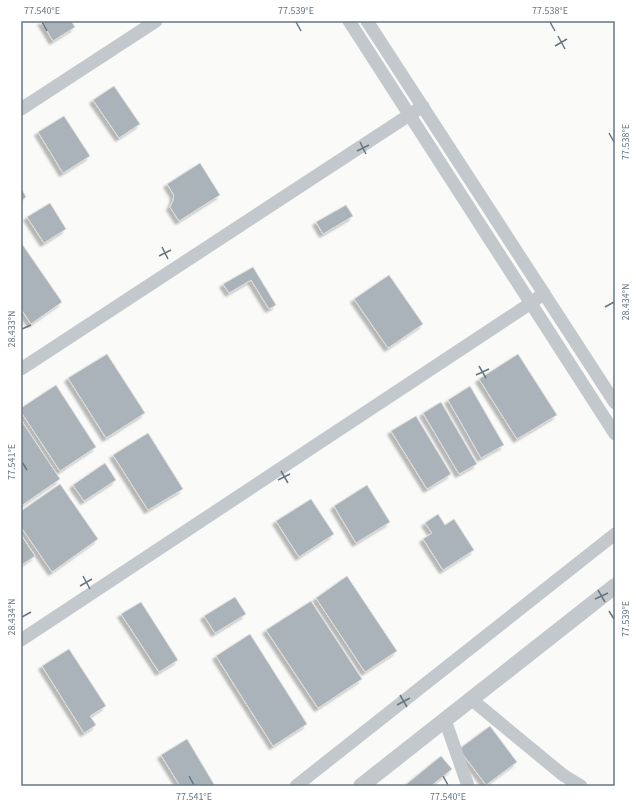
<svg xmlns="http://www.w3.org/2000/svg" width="636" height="807" font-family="'Source Sans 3',sans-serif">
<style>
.building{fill:#aab3b9;stroke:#dcdcda;filter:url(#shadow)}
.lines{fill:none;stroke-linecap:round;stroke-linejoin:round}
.minor{stroke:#c3c8cc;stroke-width:13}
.tertiary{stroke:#c3c8cc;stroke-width:16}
.ticks{fill:none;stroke:#657683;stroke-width:1.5}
.neatline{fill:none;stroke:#657683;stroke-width:1.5}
.ticks-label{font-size:10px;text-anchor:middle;fill:#657683}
</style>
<defs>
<filter id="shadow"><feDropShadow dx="-3.5" dy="3.5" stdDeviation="1" flood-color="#0004"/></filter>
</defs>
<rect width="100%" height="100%" fill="#fafaf8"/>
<path class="building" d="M41,21H71L75,27L53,41Z
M114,86L140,124L119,138L93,100Z
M64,116L90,156L63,173L38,132Z
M200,163L220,195L179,221L170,207L173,201L174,195L167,184Z
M21,188L26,197L21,201Z
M50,203L66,229L44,243L27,217Z
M346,205L353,216L323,234L316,222Z
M22,244L62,302L31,324L21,309V245Z
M253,267L276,305L269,309L251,280L229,293L223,284Z
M389,275L423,324L388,348L354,299Z
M107,354L145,413L106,438L68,378Z
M518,354L557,415L517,439L479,379Z
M56,385L96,447L60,471L21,412V408Z
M470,386L504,445L481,458L448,400Z
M441,402L477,464L459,474L423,413Z
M416,416L451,474L427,489L391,431Z
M21,420L60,479L21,506Z
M148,433L183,489L148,510L113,455Z
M105,463L116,480L84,501L73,485Z
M60,484L98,539L52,572L21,527V511Z
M367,485L390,522L356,543L334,506Z
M311,499L334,534L299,557L276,521Z
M438,514L445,525L454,519L474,550L443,570L423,539L432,533L425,523Z
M21,535L35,556L23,564L21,561Z
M347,576L397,651L365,672L316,598Z
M235,597L246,614L215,633L204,616Z
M311,601L362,679L318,708L266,630Z
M141,602L178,660L159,672L121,614Z
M250,634L307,724L273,746L216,656Z
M69,649L106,706L90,716L96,725L84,733L42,666Z
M490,726L517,762L486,785L459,749Z
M187,739L215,786H180L161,755Z
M441,756L452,769L431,786H404Z"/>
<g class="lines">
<path class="minor" d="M349,21L615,434
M367,21L615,403
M21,109L156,21
M21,369L423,106
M21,640L531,303L544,293
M471,699L563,775L581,786
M445,720L468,786
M296,786L615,534"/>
<path class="tertiary" d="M361,786L615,586"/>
</g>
<path class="ticks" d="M42,22L47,31M296,22L301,31M550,22L555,31M558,36L565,49M555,46L567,39M609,133L614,142M360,142L366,154M357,151L369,145M162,247L168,259M159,256L171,250M605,307L614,302M22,329L31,325M479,366L486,378M476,375L489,369M22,462L27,470M281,471L288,483M278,480L290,474M83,576L90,589M80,586L92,579M598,590L605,602M595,599L608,593M609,611L614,619M22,617L31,612M400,695L407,707M397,705L410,698M189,776L194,785M443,776L448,785"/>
<rect width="636" height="807" fill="none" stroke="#ffffff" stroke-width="44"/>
<rect x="22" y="22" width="592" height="763" class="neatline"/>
<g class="ticks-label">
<text x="42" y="14">77.540°E</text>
<text x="296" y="14">77.539°E</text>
<text x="550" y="14">77.538°E</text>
<text transform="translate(625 142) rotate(-90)" y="4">77.538°E</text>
<text transform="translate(625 302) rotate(-90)" y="4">28.434°N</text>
<text transform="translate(11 329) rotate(-90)" y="4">28.433°N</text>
<text transform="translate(11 462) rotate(-90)" y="4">77.541°E</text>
<text transform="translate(11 617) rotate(-90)" y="4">28.434°N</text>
<text transform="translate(625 619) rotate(-90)" y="4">77.539°E</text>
<text x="194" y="800">77.541°E</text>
<text x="448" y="800">77.540°E</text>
</g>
</svg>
